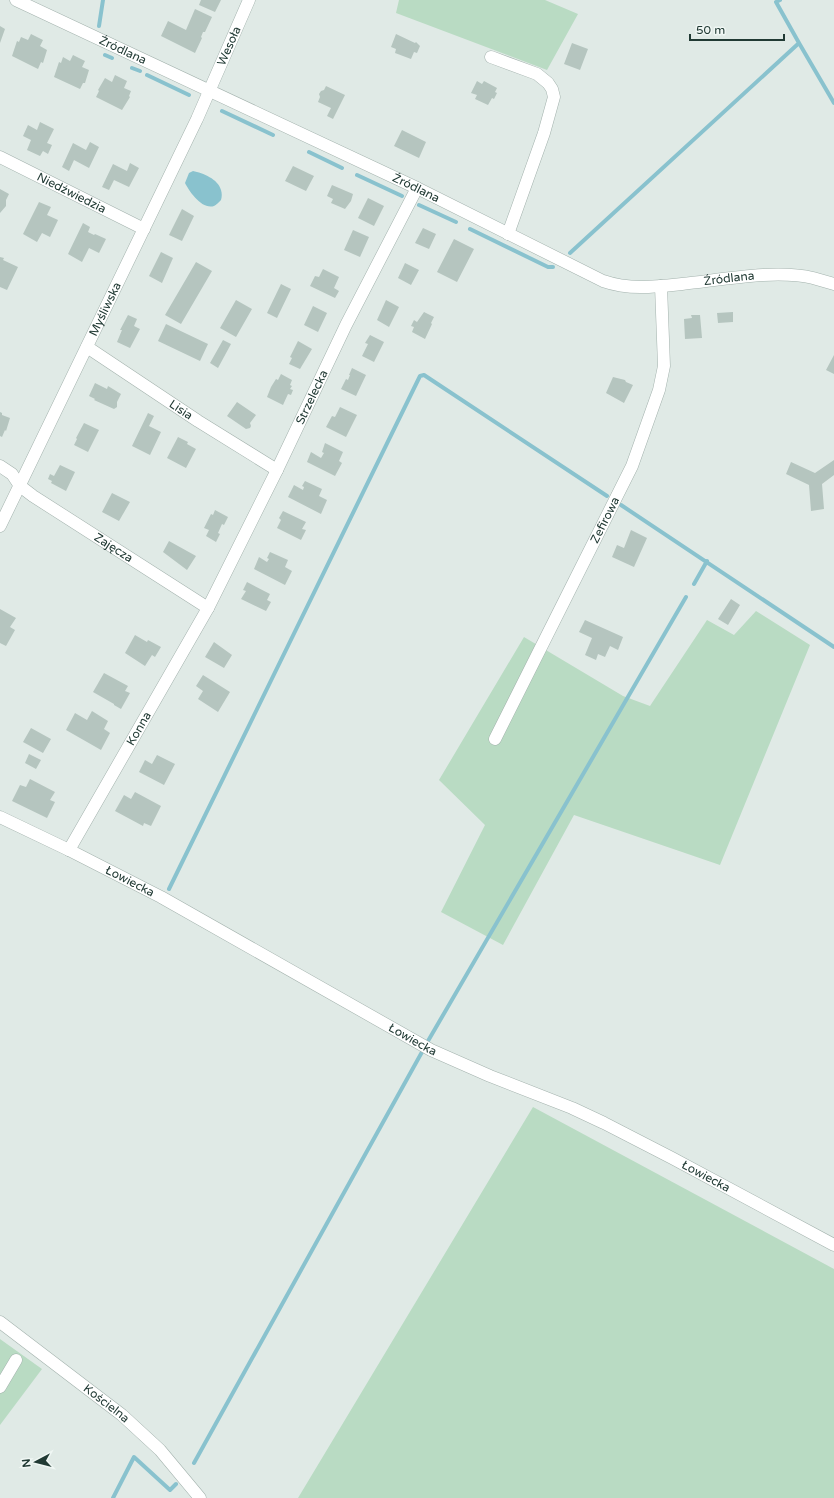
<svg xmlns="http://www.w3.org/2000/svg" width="834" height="1498" font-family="'Varela Round',sans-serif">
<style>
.green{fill:#b9dbc3}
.water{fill:#89c2ce}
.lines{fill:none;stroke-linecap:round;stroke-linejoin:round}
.stream{stroke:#89c2ce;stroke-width:4}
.building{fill:#b5c5bf}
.minor-casing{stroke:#a3b2ad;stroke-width:13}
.minor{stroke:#fff;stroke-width:12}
.labels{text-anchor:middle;stroke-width:3;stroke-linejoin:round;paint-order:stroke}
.street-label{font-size:12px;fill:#213a34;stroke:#f0f7f4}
</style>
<rect width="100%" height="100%" fill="#e0eae6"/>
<path class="green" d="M399,0H545L578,14L547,70L396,13Z
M756,611L810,645L720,865L574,815L503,945L441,912L485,825L439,780L524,637L623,696L650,706L707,620L734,635Z
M533,1107L834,1269V1498H298Z
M0,1339L42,1369L0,1425Z"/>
<path class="water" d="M193,171C203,173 218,179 221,190C222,193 222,197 221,200C219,202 216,205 214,206C202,210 189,191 185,183L189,173Z"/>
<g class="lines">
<path class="stream" d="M99,26L103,0
M799,43L834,103
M105,55L112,58
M132,68L140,71
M147,75L189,95
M222,111L273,135
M309,152L342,168
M357,175L402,196
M419,205L456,222
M470,229L548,267H553
M570,253L799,43L776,2L780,0
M621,505L834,647
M694,584L707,561
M169,889L420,376L424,375L607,496
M428,1041L686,597
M194,1463L422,1052
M113,1498L134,1457L170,1490L176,1484"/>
</g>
<path class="building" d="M201,0H221L215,12L199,5Z
M195,9L212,17L205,32H203L201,37L202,38L195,53L161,36L168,21L186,30Z
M0,26L5,29L0,43Z
M31,34L43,40L40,46L47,50L43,63L41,62L38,69L12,56L17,41L19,42L21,37L28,40Z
M396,34L415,43L416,42L420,46L417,53L414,52L411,59L395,53L396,49L391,47Z
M572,43L588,49L580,70L564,64Z
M73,55L85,61L82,67L89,70L85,83H83L80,89L54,77L59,62L61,63L63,57L70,61Z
M115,75L127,81L124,88L131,91L129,96L130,97L122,110L96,97L99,91L98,90L105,78L112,82Z
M477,81L482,84L484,81L497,88L495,92L497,93L494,99L492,98L488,105L475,99L477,95L471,93Z
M326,86L345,95L333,119L327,116L331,108L318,102L320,97L319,94L321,91L324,90Z
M40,122L54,129L47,143L52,145L48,154L43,151L40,156L27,150L31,140L23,136L28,125L37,130Z
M402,130L426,142L419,158L394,146Z
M90,142L99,147L89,168L74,160L69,171L62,167L73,143L86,150Z
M130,163L139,168L129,187L114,180L109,190L102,187L113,164L127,171Z
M293,166L314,176L306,191L285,181Z
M332,185L353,194L351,201L345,209L331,203L333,199L327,196Z
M0,189L9,194L6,200V206L0,213Z
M368,198L384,206L374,226L358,218Z
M39,202L51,207L47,215L58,220L50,237L42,233L37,242L23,234Z
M182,209L194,216L182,241L169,235Z
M83,223L90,227L88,232L94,235L95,234L106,239L99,253L89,248L82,262L68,254Z
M423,228L436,234L429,249L415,243Z
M353,230L369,237L360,257L344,250Z
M454,239L474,249L457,282L437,272Z
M161,252L173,258L162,283L149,276Z
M0,257L4,258L3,260L18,267L7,290L0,287Z
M196,262L212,271L181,324L165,315Z
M405,263L419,270L411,285L398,278Z
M323,269L339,277L334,288L339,291L335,298L310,286L315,276L319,277Z
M281,284L291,289L277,318L267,313Z
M236,300L252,309L236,337L220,328Z
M386,300L399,307L389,327L377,320Z
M313,306L327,313L318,332L304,325Z
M424,312L434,317L431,323L432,324L425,339L412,332L414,327L411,326L414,320L417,322Z
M733,312V322L718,323L717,313Z
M128,315L137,319L134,326L140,329L130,348L117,342L122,330H120Z
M691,315H700L702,338L685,339L684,319L692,318Z
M166,324L208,344L200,361L158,341Z
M370,335L384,342L374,362L362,356L368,344L365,343Z
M223,340L231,344L218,368L210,363Z
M298,341L312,349L300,369L289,364L292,358L290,357Z
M834,355V374L826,370Z
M352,368L366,375L356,396L341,389L346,379L348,380L350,375H349Z
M281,374L292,380L290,385L292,386L290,389L293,390L291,395L288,394L283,405L267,397L271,387L276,379L278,380Z
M613,377L625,380L626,382L633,385L624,403L606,393Z
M95,383L107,389L108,386L121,394L117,402V407L114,409L94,400L95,399L89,396Z
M237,402L256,415L250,423L251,426L250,428L246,429L227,416Z
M340,407L357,415L346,437L326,427L332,416L335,417Z
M0,412L2,413V415L10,418L6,431L5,430L2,437L0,436Z
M148,413L154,416L149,426L161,432L150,455L132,446Z
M84,423L99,430L88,452L74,445L77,439L76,438Z
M178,437L188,442L187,444L196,449L186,468L167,458Z
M325,443L343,452L339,461L342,463L335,476L307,462L311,452L321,458L324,453L322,452Z
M834,460V475L822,484L824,509L811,511L809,485L786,474L791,462L815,473Z
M60,465L75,472L66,491L51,483L52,481L48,479L50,474L54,476Z
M305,481L322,489L319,496L327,500L321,514L288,497L294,485L303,490L304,487L302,486Z
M112,493L130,502L119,521L102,512Z
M215,510L228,517L224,525L222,524L218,533L220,534L216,542L206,536L209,530L204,528L211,514L213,515Z
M283,511L306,522L302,529L306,530L301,540L277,528L281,520L279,518Z
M631,530L647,538L634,567L612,557L617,545L624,548Z
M169,541L196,556L187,570L163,552Z
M270,552L288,560L285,567L292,571L285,585L254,569L259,557L267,562L269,559L267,558Z
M247,582L270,594L267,600L271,602L266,611L241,599L246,591L243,590Z
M731,599L740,605L728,625L718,619Z
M0,609L16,618L10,627L15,630L6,646L0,643Z
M585,620L623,637L618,650L610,646L605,657L598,654L596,660L585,655L592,638L579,632Z
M135,635L147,642L148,640L161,647L155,657L152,655L145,666L125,653Z
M214,642L232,655L224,668L205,657Z
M104,673L128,686L125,691L130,693L121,709L114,705V704L93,692Z
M203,675L230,692L218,712L198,699L203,691L196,686Z
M92,711L108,721L104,729L110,733L101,750L66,730L75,713L87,720Z
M31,728L51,739L43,753L23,742Z
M29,754L41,760L36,769L25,763Z
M157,755L175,764L164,785L139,772L145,760L152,764Z
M30,779L55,792L50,800L55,802L47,818L12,801L20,785L26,787Z
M135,792L161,806L151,826L144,823L143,826L115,811L124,795L131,799Z"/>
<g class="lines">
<defs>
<g id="minor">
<path id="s1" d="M16,0L417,188L603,281C629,290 654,287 682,284C721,280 775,269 813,278C820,280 827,282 834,284"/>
<path d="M491,57L537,74L548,83L552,89L554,97L544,133L508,234"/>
<path id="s2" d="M0,157L144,229"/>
<path id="s3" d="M87,347L198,421L277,470"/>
<path id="s4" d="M0,466L12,474L20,486L33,496L208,608"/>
<path id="s5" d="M0,526L197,119L249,0"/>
<path id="s6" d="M495,739L632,466L659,390L664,366L661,286"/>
<path id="s7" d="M0,817L69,850L161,897L431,1050L490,1076L572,1108L604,1123L672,1158L834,1245"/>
<path id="s8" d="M69,850L208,608L277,470L346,325L417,188"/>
<path id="s9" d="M0,1322L122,1415L160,1450L200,1498"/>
<path d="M0,1387L16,1360"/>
</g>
</defs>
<use href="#minor" class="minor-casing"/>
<use href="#minor" class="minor"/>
</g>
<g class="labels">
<g class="street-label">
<text dy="4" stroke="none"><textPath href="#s5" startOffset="532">Wesoła</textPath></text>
<text dy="4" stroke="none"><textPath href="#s1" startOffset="118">Źródlana</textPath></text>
<text dy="4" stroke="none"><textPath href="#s1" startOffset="442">Źródlana</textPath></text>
<text dy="4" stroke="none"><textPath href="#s2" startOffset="80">Niedźwiedzia</textPath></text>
<text dy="4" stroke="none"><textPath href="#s1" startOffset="778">Źródlana</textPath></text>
<text dy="4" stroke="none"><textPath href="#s5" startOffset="241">Myśliwska</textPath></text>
<text dy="4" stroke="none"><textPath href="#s8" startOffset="514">Strzelecka</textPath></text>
<text dy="4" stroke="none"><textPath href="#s3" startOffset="113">Lisia</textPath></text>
<text dy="4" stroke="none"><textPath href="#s6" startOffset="245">Zefirowa</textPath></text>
<text dy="4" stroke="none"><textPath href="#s4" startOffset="141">Zajęcza</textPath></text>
<text dy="4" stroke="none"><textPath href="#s8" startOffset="140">Konna</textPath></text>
<text dy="4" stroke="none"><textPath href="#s7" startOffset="145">Łowiecka</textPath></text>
<text dy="4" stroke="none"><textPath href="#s7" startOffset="469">Łowiecka</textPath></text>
<text dy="4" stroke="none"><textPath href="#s7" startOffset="793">Łowiecka</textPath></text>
<text dy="4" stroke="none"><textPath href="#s9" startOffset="134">Kościelna</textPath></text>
</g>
</g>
<g transform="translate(36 1462) rotate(263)" stroke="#f0f7f4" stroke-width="3" paint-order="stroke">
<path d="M0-3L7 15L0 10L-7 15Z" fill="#213a34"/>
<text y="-6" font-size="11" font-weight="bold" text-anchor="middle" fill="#213a34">N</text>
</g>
<path d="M690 34v6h94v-6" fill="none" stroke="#213a34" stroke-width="2"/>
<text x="696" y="34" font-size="12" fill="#213a34" stroke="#f0f7f4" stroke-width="3" paint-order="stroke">50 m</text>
</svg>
